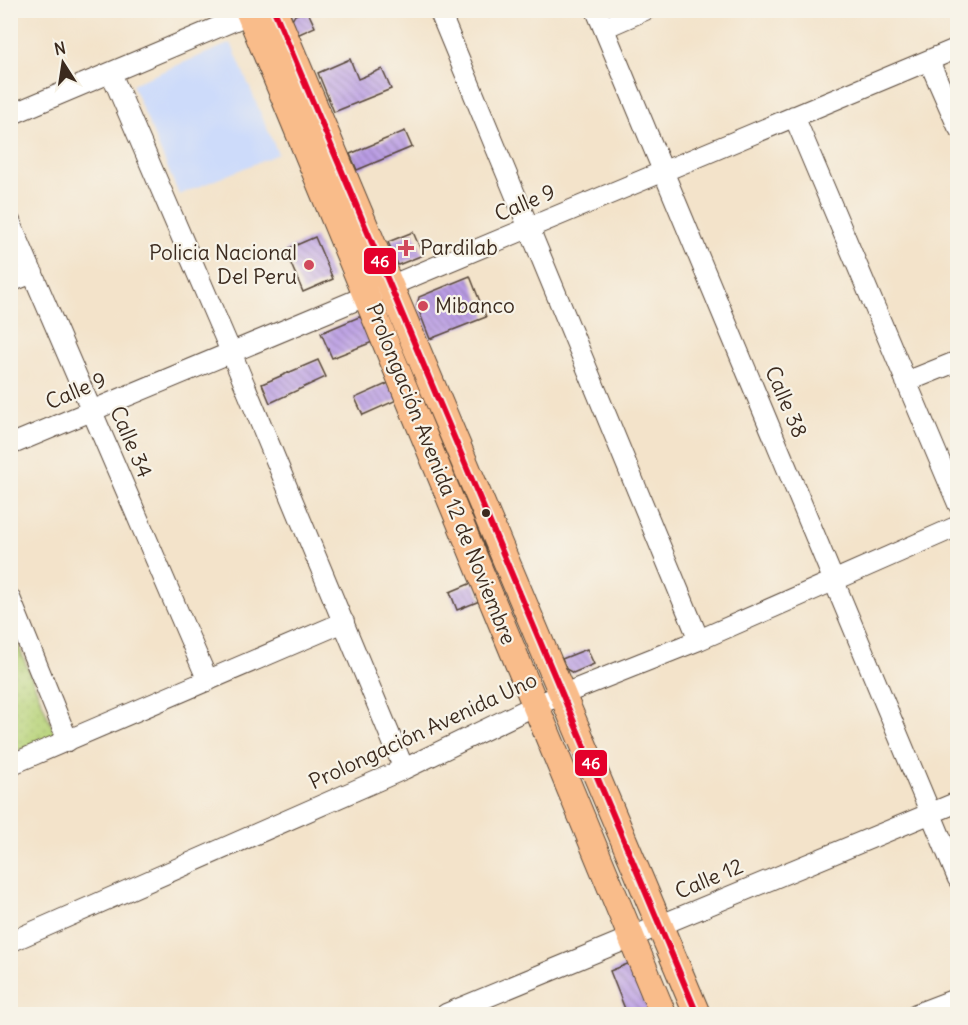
<svg xmlns="http://www.w3.org/2000/svg" width="968" height="1025" font-family="Delius,sans-serif">
<style>
.built{fill:#cddbfa}
.grass{fill:url(#grass-dots);stroke:#797e4c;stroke-width:1.5}
.building{fill:url(#building-back-hatch)}
.lines{fill:none;stroke-linecap:round;stroke-linejoin:round}
.minor-casing{stroke:#574638;stroke-width:22}
.major-casing{stroke:#574638;stroke-width:28}
.minor{stroke:#fff;stroke-width:20}
.major{stroke:#f9bc8a;stroke-width:26}
.bus-1-casing{stroke:#f7f3e8;stroke-width:10}
.bus-1{stroke:#e4002b;stroke-width:6}
.poi-dot{fill:#d1495b;stroke:#f7f3e8;stroke-width:2}
.bus-dot{fill:#3b2a1e;stroke:#f7f3e8;stroke-width:2}
.labels{text-anchor:middle;stroke-width:4.5;stroke-linejoin:round;paint-order:stroke}
.street-label{font-size:21px;fill:#3b2a1e;stroke:#f7f3e8}
.poi-label{font-size:21px;fill:#3b2a1e;stroke:#f7f3e8;text-anchor:start}
.line-badge{stroke:#f7f3e8;stroke-width:2}
.badge-label{font-size:16px;text-anchor:middle;font-weight:bold;fill:#fff}
</style>
<defs>
<pattern id="grass-dots" width="8" height="8" patternUnits="userSpaceOnUse" patternTransform="scale(1.5)"><rect width="8" height="8" fill="#b7d379"/><path d="M2 2h.1M6 6h.1" fill="none" stroke="#9eb568" stroke-width="1.8" stroke-linecap="round"/></pattern>
<pattern id="building-back-hatch" width="6" height="6" patternUnits="userSpaceOnUse" patternTransform="scale(1.5)"><rect width="6" height="6" fill="#b99ce4"/><path d="M-1 5l2 2M0 0l6 6M5-1l2 2" fill="none" stroke="#987fb8"/></pattern>
</defs>
<rect width="100%" height="100%" fill="#f7f3e8"/>
<filter id="ink" filterUnits="userSpaceOnUse"><feTurbulence type="fractalNoise" baseFrequency=".0167" numOctaves="2"/><feDisplacementMap in="SourceGraphic" scale="12" xChannelSelector="R" yChannelSelector="G"/><feConvolveMatrix kernelMatrix="1 2 1 2 8 2 1 2 1" color-interpolation-filters="sRGB"/></filter>
<filter id="wash" filterUnits="userSpaceOnUse"><feTurbulence type="fractalNoise" baseFrequency=".008" numOctaves="4" result="noise"/><feDisplacementMap in="SourceGraphic" scale="24" xChannelSelector="R" yChannelSelector="G"/><feGaussianBlur stdDeviation="1.35" result="paint"/><feColorMatrix in="noise" values="0 0 0 0 0 0 0 0 0 0 0 0 0 0 0 0 0 1.4 0 .05"/><feComposite in="paint" operator="in"/></filter>
<g filter="url(#wash)">
<rect width="100%" height="100%" fill="#f3e3ca"/>
<path class="built" d="M231,43L278,154L179,195L132,84Z"/>
<path class="grass" d="M10,626L56,736L10,754Z"/>
<g id="blocks">
<path class="building" d="M307,10L315,27L297,35L291,22L295,15Z
M350,59L358,79L382,69L391,89L334,112L318,73Z
M405,131L412,147L357,170L350,154Z
M413,232L423,255L398,265L388,242Z
M315,237L333,279L303,292L285,250Z
M470,276L486,317L430,339L417,306L419,297Z
M359,317L366,320L375,341L332,358L321,333Z
M318,360L326,377L270,403L262,384Z
M391,382L399,399L363,415L355,398Z
M474,582L482,600L457,610L450,592Z
M587,649L594,664L573,673L566,669L562,659Z
M630,963L651,1014H627L610,971Z"/>
</g>
</g>
<g filter="url(#ink)">
<use href="#blocks" fill-opacity="0" stroke="#574638" stroke-width="1.5"/>
<g class="lines">
<defs>
<path id="minor" d="M439,10L699,640
M596,10L958,879
M604,28L645,10
M929,61L958,127
M111,73L231,352L404,769
M10,115L259,10
M794,116L958,504
M10,221L208,681
M10,282L33,273
M906,382L958,361
M10,445L958,48
M10,598L68,741
M10,765L344,622
M10,942L404,769L536,705L699,640L958,526
M446,1014L958,802
M916,1014L958,998"/>
<path id="major" d="M248,10L663,1014
M274,10L697,1014"/>
</defs>
<use href="#minor" class="minor-casing"/>
<use href="#major" class="major-casing"/>
<use href="#minor" class="minor"/>
<use href="#major" class="major"/>
<defs>
<path id="bus-1" d="M274,10L697,1014"/>
</defs>
<use href="#bus-1" class="bus-1-casing"/>
<use href="#bus-1" class="bus-1"/>
</g>
</g>
<g class="poi-dot">
<path d="M403 239h6v6h6v6h-6v6h-6v-6h-6v-6h6z"/>
<circle cx="309" cy="265" r="6"/>
<circle cx="423" cy="306" r="6"/>
</g>
<circle class="bus-dot" cx="486" cy="513" r="5"/>
<g class="labels">
<g class="street-label">
<text transform="translate(525 203) rotate(-23)" y="7">Calle 9</text>
<text transform="translate(76 391) rotate(-23)" y="7">Calle 9</text>
<text transform="translate(786 402) rotate(67)" y="7">Calle 38</text>
<text transform="translate(131 442) rotate(67)" y="7">Calle 34</text>
<text transform="translate(441 474) rotate(68)" y="7">Prolongación Avenida 12 de Noviembre</text>
<text transform="translate(423 731) rotate(-25)" y="7">Prolongación Avenida Uno</text>
<text transform="translate(709 879) rotate(-23)" y="7">Calle 12</text>
</g>
<g class="poi-label">
<text x="420" y="255">Pardilab</text>
<text x="297" y="260" text-anchor="end">Policia Nacional<tspan x="297" dy="24">Del Peru</tspan></text>
<text x="435" y="313">Mibanco</text>
</g>
</g>
<g class="line-badge">
<rect x="363" y="247" width="34" height="28" rx="6" fill="#e4002b"/>
<rect x="574" y="749" width="34" height="28" rx="6" fill="#e4002b"/>
</g>
<g class="badge-label">
<text x="380" y="267">46</text>
<text x="591" y="769">46</text>
</g>
<rect width="968" height="1025" fill="none" stroke="#f7f3e8" stroke-width="36"/>
<g transform="translate(63 63) rotate(348)" stroke="#f7f3e8" stroke-width="4.5" paint-order="stroke">
<path d="M0-4.5L10 22L0 15L-10 22Z" fill="#3b2a1e"/>
<text y="-9" font-size="16" font-weight="bold" text-anchor="middle" fill="#3b2a1e">N</text>
</g>
</svg>
